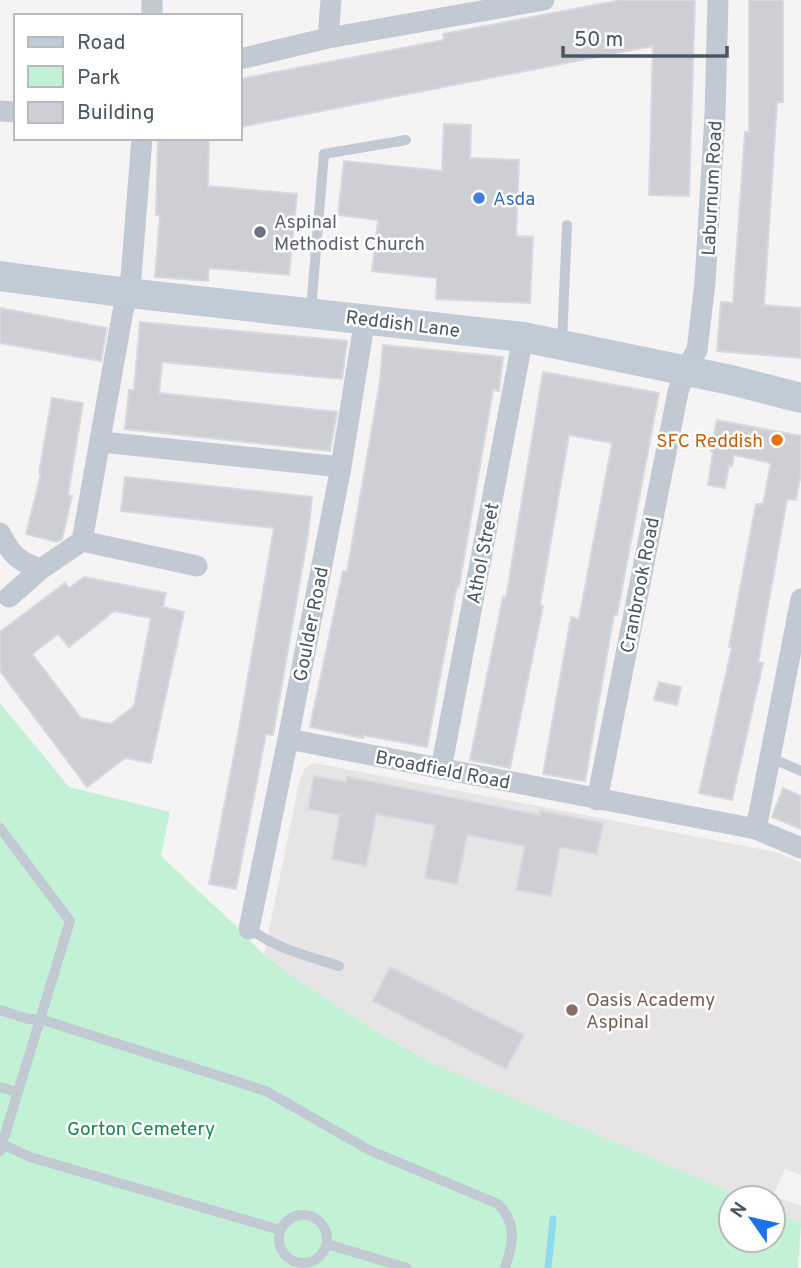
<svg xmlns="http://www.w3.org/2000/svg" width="801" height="1268" font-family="Overpass,sans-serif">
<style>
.education{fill:#e6e4e5}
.green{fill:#c3f1d5}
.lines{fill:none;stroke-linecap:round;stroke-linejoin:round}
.stream{stroke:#90daee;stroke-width:7}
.building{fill:#cdcfd5;stroke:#d7d9de;stroke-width:2;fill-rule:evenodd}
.service{stroke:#c1cad2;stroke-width:10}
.minor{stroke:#c1cad2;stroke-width:21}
.secondary{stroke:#c1cbd6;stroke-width:30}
.shop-dot{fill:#3f7fe0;stroke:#fff;stroke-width:2.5}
.worship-dot{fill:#6b7280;stroke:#fff;stroke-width:2.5}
.food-dot{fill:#e8710a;stroke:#fff;stroke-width:2.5}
.education-dot{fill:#8d6e63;stroke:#fff;stroke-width:2.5}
.labels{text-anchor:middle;stroke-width:5;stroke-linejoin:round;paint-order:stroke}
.street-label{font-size:19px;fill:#4a5661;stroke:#fff}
.shop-label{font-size:19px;fill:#366cbe;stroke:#fff;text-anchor:start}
.worship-label{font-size:19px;fill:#5b616d;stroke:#fff;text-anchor:start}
.food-label{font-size:19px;fill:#c56008;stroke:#fff;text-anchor:end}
.education-label{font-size:19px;fill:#785e54;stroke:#fff;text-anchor:start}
.park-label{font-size:19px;fill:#17864f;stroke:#fff}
</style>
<rect width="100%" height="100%" fill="#f5f3f3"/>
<path class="education" d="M314,763L776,852L801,863V1175L785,1169L773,1196L801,1206V1223L773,1210V1198H744L434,1064L385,1037L301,982L264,955L299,783L305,768Z"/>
<path class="green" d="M0,703L69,787L170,812L161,856L235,925L264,955L301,982L385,1037L434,1064L744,1198H731V1240H773V1210L801,1223L798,1268H0Z"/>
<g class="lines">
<path class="stream" d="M548,1268L553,1219"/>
</g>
<path class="building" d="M621,0H695L689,196L649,195L653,46L240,127V79L444,40L443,34Z
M749,0H783V102H777L764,305L801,308V358L717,351L721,302L733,303L745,132H749Z
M444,124L471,125L470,158L519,160L516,236L533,237L530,303L436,299L437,278L372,271L378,220L338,215L344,161L442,171Z
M158,138H209L208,186L297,194L289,275L209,268L208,281L155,277L160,215H156Z
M0,308L107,328L101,361L0,343Z
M140,322L347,341L342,379L162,362L159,393L337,412L330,451L125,429L129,390H134Z
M383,345L503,357L499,391L493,390L459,587L457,586L427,747L363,735V738L310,727L343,571L347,572L380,382Z
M543,372L659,393L617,615L614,614L585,781L543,774L571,617L579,619L612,443L569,435L540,605L543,606L510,768L470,760L503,597L506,598Z
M52,398L83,403L68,495L72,496L62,539L57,542L26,534L41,474L39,473Z
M717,420L801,436V473L796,500L787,499L758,662L763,663L732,800L699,793L732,647H729L756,504H763L771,463L734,455L732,466L729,465L725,488L708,485L713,452L711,451Z
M125,477L312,497L308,535L273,735L266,734L236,889L209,884L237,740L274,528L121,511Z
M84,577L166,593L163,607L184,612L151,763L125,758L87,787L0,671V632L65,583L69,588ZM114,611L151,618L134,706L111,724L81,718L32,654L58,634L69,647Z
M659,682L681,687L677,705L654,700Z
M314,776L346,782L347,777L540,815V811L603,823L597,854L560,847L551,896L516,890L525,846L467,835L457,884L425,878L435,825L376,814L366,866L332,859L340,815L308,809Z
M783,788L801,796V829L772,817Z
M390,967L524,1035L506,1069L373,1001Z"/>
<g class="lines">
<path class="service" d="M311,310L324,154L406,140
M562,342L567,225
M769,757L801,771
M0,828L70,921L0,1151
M249,928C274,948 308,956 339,966
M0,1010L28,1019H40L266,1091L369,1150L498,1204C518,1224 513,1244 505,1268
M0,1087L17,1092
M2,1144L30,1157L280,1230
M279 1239a24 24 0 1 1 48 0a24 24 0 1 1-48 0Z
M327,1244L407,1268"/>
<path class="minor" d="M152,16V0
M328,38L331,0
M240,59L328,38L544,0
M0,111L16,112
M102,442L341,467
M0,533C12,555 17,561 41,569
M82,541L123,311L131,277L142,138
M9,597L41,569L82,541L197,566
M288,739L756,829L801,848
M441,769L523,337
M597,800L678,392L685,371L697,350L705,282L715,115L718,0
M756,829L801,599
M249,929L288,739L341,467L365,318"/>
<path class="secondary" d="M0,276L128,293L523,337L731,380L801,398"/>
</g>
<circle class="shop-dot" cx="479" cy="198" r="7"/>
<circle class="worship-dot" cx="260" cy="232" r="7"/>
<circle class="food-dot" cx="777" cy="440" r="7"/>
<circle class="education-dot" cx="572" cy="1010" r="7"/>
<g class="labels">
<g class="street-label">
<text transform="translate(711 188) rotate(-87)" y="7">Laburnum Road</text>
<text transform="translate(403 323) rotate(7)" y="7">Reddish Lane</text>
<text transform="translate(482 553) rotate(-79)" y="7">Athol Street</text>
<text transform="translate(639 585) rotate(-79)" y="7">Cranbrook Road</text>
<text transform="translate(310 624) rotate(-79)" y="7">Goulder Road</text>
<text transform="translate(443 769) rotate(11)" y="7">Broadfield Road</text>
</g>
<g class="shop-label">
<text x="493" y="205">Asda</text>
</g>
<g class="worship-label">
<text x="274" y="228">Aspinal<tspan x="274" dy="22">Methodist Church</tspan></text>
</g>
<g class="food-label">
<text x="763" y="447">SFC Reddish</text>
</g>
<g class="education-label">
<text x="586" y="1006">Oasis Academy<tspan x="586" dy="22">Aspinal</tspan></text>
</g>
<g class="park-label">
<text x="141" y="1135">Gorton Cemetery</text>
</g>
</g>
<rect x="14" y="14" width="228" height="126" fill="#ffffff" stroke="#b7bbc0" stroke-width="2"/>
<rect x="28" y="37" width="35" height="10" fill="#c1cbd6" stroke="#b7bbc0" stroke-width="2"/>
<text x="77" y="49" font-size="21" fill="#4a5661">Road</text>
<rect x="28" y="66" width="35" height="21" fill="#c3f1d5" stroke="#b7bbc0" stroke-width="2"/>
<text x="77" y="84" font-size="21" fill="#4a5661">Park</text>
<rect x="28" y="102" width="35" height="21" fill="#cdcfd5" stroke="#b7bbc0" stroke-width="2"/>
<text x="77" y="119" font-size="21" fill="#4a5661">Building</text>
<g transform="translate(752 1219) rotate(304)"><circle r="33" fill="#ffffff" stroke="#b7bbc0" stroke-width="2"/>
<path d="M0-5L12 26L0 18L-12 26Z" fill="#1a73e8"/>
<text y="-10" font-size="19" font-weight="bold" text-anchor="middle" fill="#4a5661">N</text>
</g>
<path d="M563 46v10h164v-10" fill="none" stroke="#4a5661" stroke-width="3.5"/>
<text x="574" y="46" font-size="21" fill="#4a5661" stroke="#ffffff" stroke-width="5" paint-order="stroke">50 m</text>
</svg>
